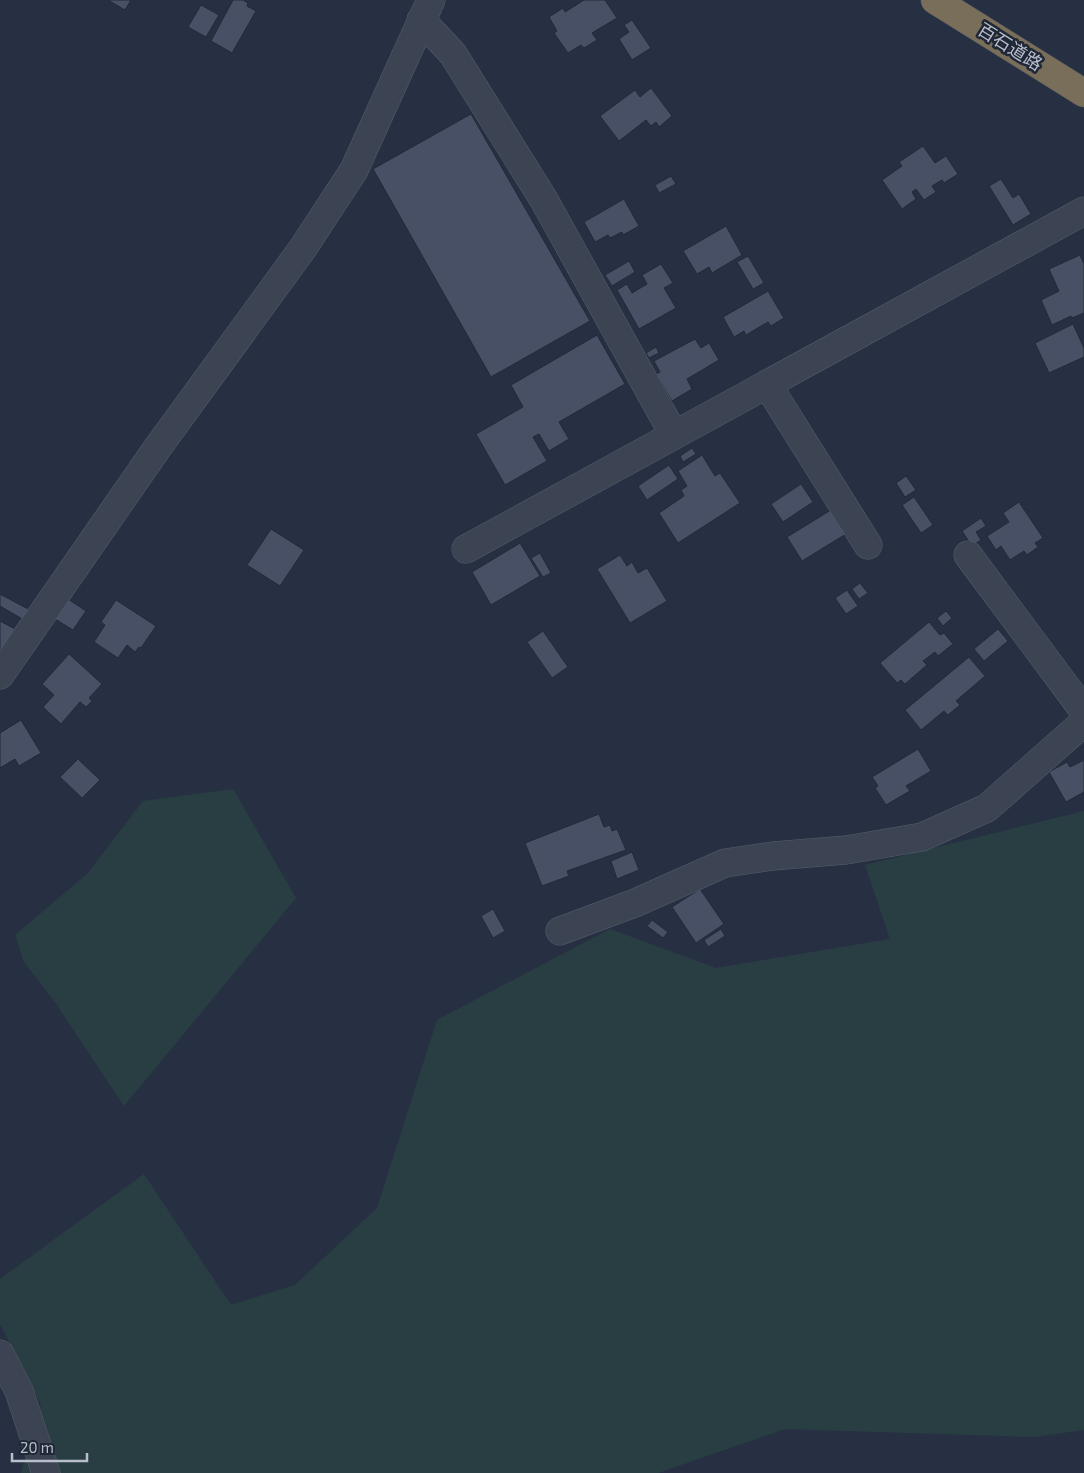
<svg xmlns="http://www.w3.org/2000/svg" width="1084" height="1473" font-family="'Exo 2','Noto Sans JP',sans-serif">
<style>
.green{fill:#293e43}
.building{fill:#475064;stroke:#222a39}
.lines{fill:none;stroke-linecap:round;stroke-linejoin:round}
.street-casing{stroke:#575e6c;stroke-width:29}
.highway-casing{stroke:#434b59;stroke-width:29}
.street{stroke:#3c4352;stroke-width:28}
.highway{stroke:#786e59;stroke-width:28}
.labels{text-anchor:middle;stroke-width:5;stroke-linejoin:round;paint-order:stroke}
.street-label{font-size:18px;fill:#b9becc;stroke:#202837}
</style>
<rect width="100%" height="100%" fill="#273042"/>
<path class="green" d="M233,789L296,898L124,1106L57,1005L24,962L15,935L87,874L143,801Z
M1084,811V1430L1034,1437L785,1429L658,1473H21L41,1405L0,1324V1279L144,1174L231,1305L295,1285L377,1208L437,1020L610,929L716,968L890,939L865,865Z"/>
<path class="building" d="M108,0H131L125,10Z
M233,0H243L248,3L247,6L256,11L232,53L211,41Z
M584,0H605L617,18L592,33L597,40L584,48L581,45L568,53L554,33L557,31L549,17L563,8L565,12Z
M201,5L219,15L206,37L188,27Z
M632,20L651,48L632,60L619,39L629,32L624,25Z
M651,88L672,116L659,127L656,122L651,126L646,120L619,141L600,116L635,90L640,97Z
M471,114L590,321L491,377L373,169Z
M923,146L935,163L946,156L958,174L944,183L942,180L932,186L936,192L924,200L916,189L912,192L916,199L902,209L882,180L902,166L899,162Z
M671,176L676,184L659,193L655,185Z
M1001,179L1013,198L1019,194L1031,214L1013,225L989,186Z
M624,199L639,226L623,235L622,232L610,238L608,235L595,242L584,222Z
M726,226L742,255L712,273L709,267L697,274L683,251Z
M1080,255L1084,264V313L1072,318L1071,316L1052,325L1041,300L1059,291L1049,269Z
M748,256L764,283L753,289L737,262Z
M629,261L635,272L612,286L605,275Z
M661,264L673,283L664,288L676,308L639,329L617,290L627,284L632,293L647,284L642,275Z
M768,291L784,318L771,326L768,322L746,335L744,331L734,337L723,317Z
M1073,324L1084,348V357L1049,373L1035,343Z
M597,335L625,384L559,422L569,439L549,451L539,434L533,437L547,461L505,485L476,434L523,407L511,385Z
M695,339L701,348L709,343L719,360L687,379L692,389L672,401L656,374L660,372L654,361Z
M656,347L659,353L649,358L646,353Z
M692,448L696,454L683,462L680,456Z
M702,455L715,476L720,473L740,503L678,543L659,513L684,496L681,490L687,486L678,471Z
M669,465L678,479L647,500L638,486Z
M906,476L916,490L905,497L896,483Z
M801,484L813,502L783,522L771,504Z
M914,497L933,525L921,533L902,505Z
M1019,502L1043,538L1035,543L1038,547L1027,555L1024,551L1010,560L1001,546L996,550L987,536L1009,522L1003,513Z
M831,510L846,534L802,561L787,537Z
M981,518L986,526L976,532L981,540L972,546L962,531Z
M271,529L304,550L280,586L247,565Z
M520,543L540,576L491,605L472,572Z
M540,553L551,573L543,577L531,558Z
M620,555L627,566L632,562L638,573L647,568L667,601L630,623L597,569Z
M860,583L868,593L859,599L852,589Z
M847,590L858,606L846,614L835,598Z
M0,594L30,610L24,620L0,606Z
M68,599L86,611L73,630L55,619Z
M116,600L156,626L141,648L139,647L135,652L127,645L118,658L94,642L105,625L101,622Z
M946,611L952,618L943,626L937,618Z
M0,621L15,629L3,650L0,649Z
M929,622L940,635L944,633L953,644L938,656L935,652L923,661L927,665L905,684L901,680L897,683L880,663Z
M998,629L1008,641L984,661L974,649Z
M543,631L568,667L552,678L527,642Z
M69,654L102,684L89,698L92,701L86,707L80,702L61,724L43,707L54,695L42,684Z
M969,657L985,676L956,701L960,705L948,715L944,711L921,730L905,710Z
M21,720L41,753L19,766L15,759L0,768V733Z
M918,749L931,771L906,786L910,791L886,805L875,788L878,786L872,777Z
M78,759L100,780L82,798L60,777Z
M1084,760V792L1066,802L1049,772L1067,762L1070,767Z
M599,814L604,827L610,825L612,831L617,829L626,850L567,871L569,876L542,886L525,843Z
M632,852L639,870L617,879L611,861Z
M700,889L724,924L696,943L672,907Z
M493,909L505,931L493,938L481,916Z
M652,920L668,932L663,938L647,926Z
M721,929L725,936L708,947L704,940Z"/>
<g class="lines">
<defs>
<path id="street" d="M421,20L453,54L544,200L674,435
M767,384L868,545
M466,549L1084,211
M968,555L1084,711
M0,675L158,447L303,248L354,170L431,0
M560,931L635,903L725,863L773,856L846,850L922,837L987,808L1084,722
M0,1354L19,1391L46,1473"/>
<path id="highway" d="M935,0L1084,93"/>
</defs>
<use href="#street" class="street-casing"/>
<use href="#highway" class="highway-casing"/>
<use href="#street" class="street"/>
<use href="#highway" class="highway"/>
</g>
<g class="labels">
<g class="street-label">
<text transform="translate(1010 47) rotate(32)" y="6">百石道路</text>
</g>
</g>
<path d="M12 1453v8h75v-8" fill="none" stroke="#b9becc" stroke-width="2.5"/>
<text x="20" y="1453" font-size="15" fill="#b9becc" stroke="#202837" stroke-width="4" paint-order="stroke">20 m</text>
</svg>
